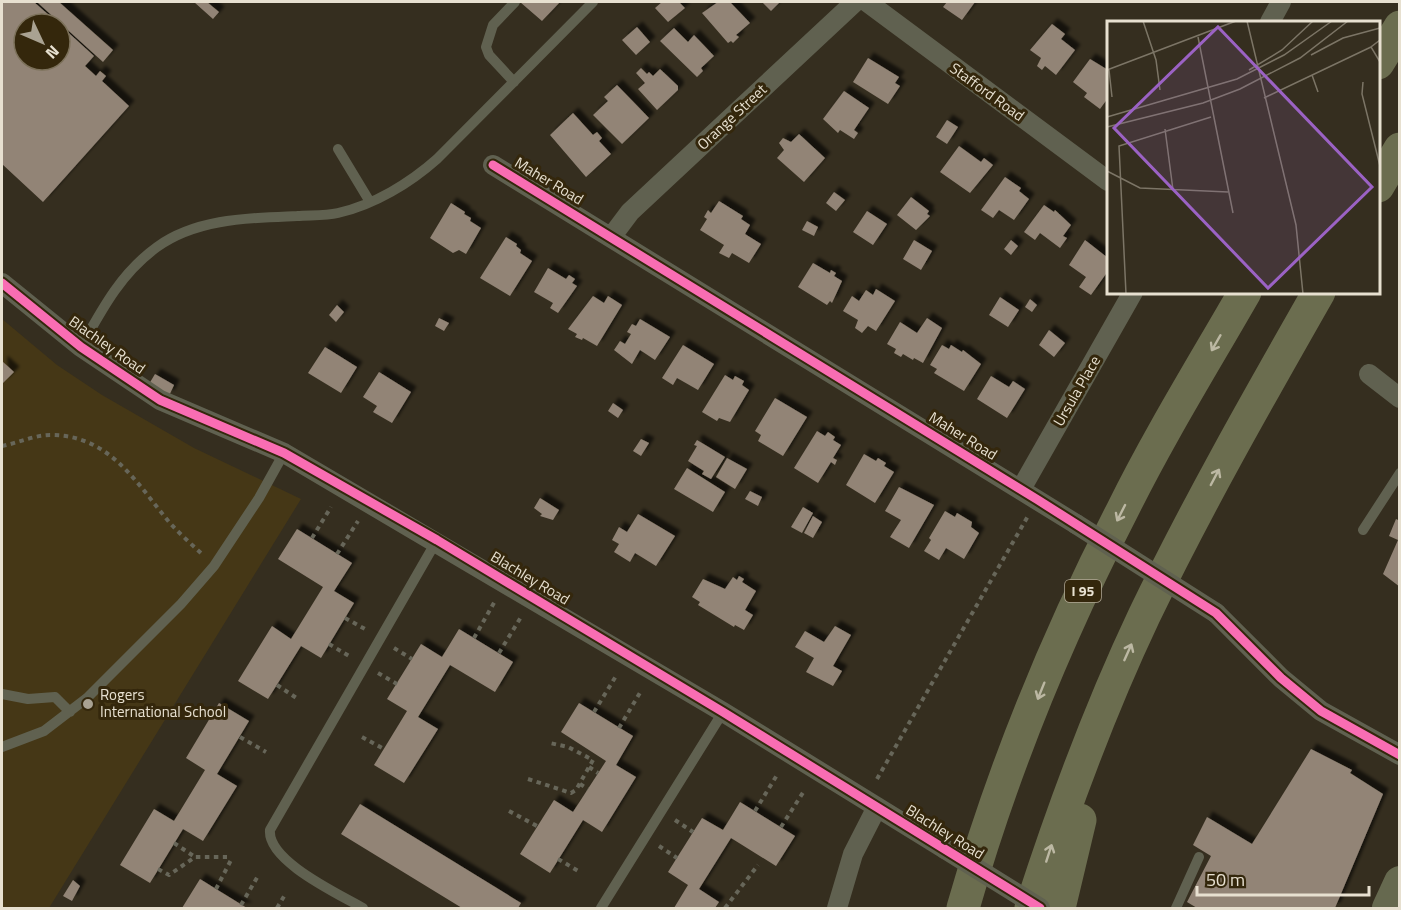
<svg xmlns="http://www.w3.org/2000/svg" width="1401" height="910" font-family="'Titillium Web',sans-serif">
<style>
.built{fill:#453716}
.building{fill:#928476;filter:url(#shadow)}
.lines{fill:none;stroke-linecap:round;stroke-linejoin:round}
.path{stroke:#676659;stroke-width:4;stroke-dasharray:4.5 4.5;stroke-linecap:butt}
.lane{stroke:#606150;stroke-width:10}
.street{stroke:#606150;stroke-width:20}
.primary{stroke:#66694f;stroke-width:32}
.highway{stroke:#6b6d4f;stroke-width:33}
.street-bridge{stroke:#606150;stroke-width:20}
.cycleway-casing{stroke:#34270c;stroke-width:13}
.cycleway{stroke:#f96db3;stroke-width:9}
.oneway{stroke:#bcb8a3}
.poi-dot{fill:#a9a292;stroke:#34270c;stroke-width:2}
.labels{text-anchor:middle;stroke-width:6;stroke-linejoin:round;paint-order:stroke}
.shield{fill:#34270c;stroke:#b1a895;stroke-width:1.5}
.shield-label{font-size:14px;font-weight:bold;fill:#e7e0d0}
.street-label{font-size:15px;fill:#e7e0d0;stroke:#34270c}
.poi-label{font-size:15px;fill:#e7e0d0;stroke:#34270c;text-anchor:start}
.inset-road{fill:none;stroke:#7c7566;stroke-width:1.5}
.view{fill:#9b62c4;fill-opacity:0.15;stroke:#9b62c4;stroke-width:3}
.inset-edge{fill:none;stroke:#e7e0d0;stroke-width:3}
</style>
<defs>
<filter id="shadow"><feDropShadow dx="5.5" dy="-5.5" stdDeviation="1.5" flood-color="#0009"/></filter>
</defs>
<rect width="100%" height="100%" fill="#352e1f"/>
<path class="built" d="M2,319L57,365L102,395L194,448L301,499L49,908H2Z"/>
<path class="building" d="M2,2H34L59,24H24V60H60V25L94,56L85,66L96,76L100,71L106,76L102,81L129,106L43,202L2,164Z
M37,2H59L113,50L103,62Z
M194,2H207L219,12L213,19Z
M520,2H560L542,21Z
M662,2H679L685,8L668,22L655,8Z
M718,2H730L750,23L736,35L739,37L733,43L731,41L728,43L702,13Z
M762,2H780L771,11Z
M947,2H975L962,20L943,7Z
M1052,24L1065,34L1061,39L1075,50L1056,75L1045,66L1042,70L1037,66L1041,58L1030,50Z
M637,27L650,42L636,55L622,40Z
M674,28L688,42L694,35L714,56L701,68L703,71L697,77L660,41Z
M868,58L899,77L895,83L900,86L888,104L853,82Z
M1090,59L1108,70V98L1100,109L1084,97L1087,93L1073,82Z
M641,68L647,74L649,72L653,76L660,69L678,86V90L657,110L638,89L645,83L636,73Z
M617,85L649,118L622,144L593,115L608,101L604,97Z
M844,91L869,108L854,130L858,133L854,139L840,130L838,133L823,119Z
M573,113L593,135L597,132L602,138L599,141L611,154L586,177L550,135Z
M947,120L958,127L947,144L936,137Z
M799,134L825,158L804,182L777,158L784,150L779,143L783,138L791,142Z
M959,146L981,162L984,158L993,165L970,193L940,172Z
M1005,177L1021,188L1019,191L1029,199L1014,220L999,210L993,218L981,210Z
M834,192L845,200L836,211L826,203Z
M911,197L929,211L927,214L930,216L916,230L897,215Z
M719,201L743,216L741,219L750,225L745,234L761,244L749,263L732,253L729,258L719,253L724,245L700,230L707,219L704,217L708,210L711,213Z
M451,203L465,212L464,214L471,218L470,221L481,228L466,254L459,250L453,253L430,238Z
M1044,205L1054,212L1055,210L1071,225L1063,236L1067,238L1060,248L1040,233L1035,240L1024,232Z
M867,211L887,224L873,245L853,232Z
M807,221L818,227L814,236L802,230Z
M506,237L517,244L516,246L521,250L520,253L532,261L510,296L480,278Z
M914,240L932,251L921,270L903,259Z
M1011,240L1018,246L1011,255L1004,249Z
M1085,240L1108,258V271L1091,295L1079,287L1086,277L1069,265Z
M813,263L830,273L831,270L836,273L834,276L842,281L832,303L830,301L827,305L798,287Z
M548,268L566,279L569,275L575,279L572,283L577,286L558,313L550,308L553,303L534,292Z
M876,289L895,301L876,331L868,326L862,333L855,328L858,320L843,311L852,296L859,301L866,290L873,295Z
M593,296L604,303L608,296L622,305L597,346L583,338L582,340L575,337L577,334L568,329Z
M1000,297L1019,310L1008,327L989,315Z
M1030,299L1037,305L1032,312L1025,307Z
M337,305L344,312L336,322L329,315Z
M439,318L449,323L444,331L435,326Z
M927,318L942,328L923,363L914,358L913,360L903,354L901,357L894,353L896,349L887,344L900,322L917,333Z
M640,319L670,337L655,360L640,350L632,364L614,350L620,341L625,344L631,334L627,332L632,324L636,326Z
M1049,330L1065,343L1054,357L1039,345Z
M683,345L714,364L698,390L677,378L673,385L662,378Z
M942,345L949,349L951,345L962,352L963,350L981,364L964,391L934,373L937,369L930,365Z
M325,347L357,367L341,393L308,373Z
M2,361L14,372L2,384Z
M379,372L411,392L392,423L373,412L377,406L363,397Z
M155,374L174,385L169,396L149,384Z
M725,375L733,380L735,376L744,381L742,385L749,390L730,422L719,418L717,421L702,412Z
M991,376L1009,387L1013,381L1025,389L1007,418L977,399Z
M775,398L807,417L783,456L758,441L761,435L755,431Z
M613,403L623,410L618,418L608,411Z
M817,431L825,436L828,432L835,437L833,440L841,445L833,458L837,460L835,465L831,462L818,483L794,468Z
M641,439L649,443L641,456L633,451Z
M697,440L725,457L711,479L702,474L704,471L688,461L697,446L694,445Z
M864,454L876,461L878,458L886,463L884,466L894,472L875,503L846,485Z
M727,458L747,469L735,489L716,477Z
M687,468L725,492L713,512L674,489Z
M899,487L934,505L909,548L890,537L901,520L885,511Z
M750,491L762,497L758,506L745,499Z
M540,498L559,510L553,520L540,516L542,514L534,508Z
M803,507L813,513L802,533L791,527Z
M945,511L955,517L957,513L972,522L971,527L979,533L964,559L946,548L939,560L924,551L931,540L929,538Z
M638,514L675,536L656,566L635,553L630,562L614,552L619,544L612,540L619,527L627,532Z
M813,516L822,522L813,538L804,533Z
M1396,519L1400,521V587L1383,574L1398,540L1389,536Z
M297,529L352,563L334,591L354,603L321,658L301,646L268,699L238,681L272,626L291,639L323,587L278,559Z
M739,576L744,579L742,582L756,591L745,610L753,615L744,630L735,625L734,627L698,605L700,602L692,597L703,579L725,589L733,577L737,580Z
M835,626L851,635L833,666L842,671L833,686L806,672L814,658L795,647L805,631L824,642Z
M459,629L513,662L495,692L450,665L418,717L438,729L404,783L374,765L407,711L387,699L421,644L442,657Z
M219,703L249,721L217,774L237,786L203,841L183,829L150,883L120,865L154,809L174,821L205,770L186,758Z
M579,703L633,736L616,765L636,777L602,832L583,820L550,873L520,854L554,800L573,812L606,761L561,732Z
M1311,749L1352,770L1350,773L1383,794L1335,908H1197L1187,902L1211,856L1193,845L1207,817L1252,844Z
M740,802L795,836L776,866L731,838L699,889L719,902L715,908H674L688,885L668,872L702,818L723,830Z
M360,804L521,903L518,908H462L341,834Z
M200,879L216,889L247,908H182Z
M73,880L80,886L72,901L63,896Z"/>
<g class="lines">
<path class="path" d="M2,446C18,443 34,435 51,435C109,435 136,482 169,522C179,533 191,544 202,554
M312,538L331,507
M337,554L358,521
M345,618L365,629
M474,638L495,601
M329,644L349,656
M394,648L412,659
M499,653L521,617
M378,673L397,684
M277,685L298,699
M594,712L616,676
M619,728L641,691
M240,737L266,752
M362,737L384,749
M589,767L598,773
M528,779L571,793L576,790L593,760L568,747L550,743
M877,779L1028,516
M580,784L588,789
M509,811L537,826
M755,811L777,775
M675,820L693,832
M781,827L804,791
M174,843L195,857
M659,846L677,858
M558,859L580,872
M158,869L169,875L195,857H227
M216,889L231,860
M241,905L258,876
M277,908L286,893
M725,908L758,865"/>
<path class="lane" d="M514,82L489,55L486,47L493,25L515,2
M338,149L370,202
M81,347C102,309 121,273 157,247C197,218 251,218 297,216C310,215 325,216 338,213C374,205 410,183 437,159L593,2
M1363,530L1400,473
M2,694L28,699L55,697L70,712
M2,747L44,731L87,698L181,604L214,566L259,498L284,453
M363,908C339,894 267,861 270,830L437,540
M601,908L723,712
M1176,908L1199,857"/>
<path class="street" d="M867,2L1108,181
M1270,22L1281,2
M493,165L1076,524
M612,236L630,212L855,2
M2,283L81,347L160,400L284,453L723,712L945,849
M1369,374L1400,398
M1021,489L1133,292
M1216,613L1281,678L1321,711L1400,755
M837,908L853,854L877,807"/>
<path class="primary" d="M1388,908L1400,882"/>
<path class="highway" d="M1378,63L1400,27
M1378,186L1400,149
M963,908C1002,772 1057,637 1122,511C1159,436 1203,365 1245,292
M1031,908C1063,809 1099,711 1144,616C1197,506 1258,399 1319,292
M1059,908L1080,820"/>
<path class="street-bridge" d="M1076,524L1216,613
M945,849L1040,908"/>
<defs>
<path id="cycleway" d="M493,165L1038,500L1216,613L1281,678L1321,711L1400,755
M2,283L81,347L160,400L284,453L437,540L723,712L1040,908"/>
</defs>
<use href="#cycleway" class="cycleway-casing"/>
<use href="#cycleway" class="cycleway"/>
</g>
<defs><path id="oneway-shaft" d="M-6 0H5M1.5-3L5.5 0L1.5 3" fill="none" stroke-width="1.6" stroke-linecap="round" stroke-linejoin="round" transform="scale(1.5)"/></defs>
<g class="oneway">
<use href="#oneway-shaft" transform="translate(1216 343) rotate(120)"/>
<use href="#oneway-shaft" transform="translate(1215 477) rotate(-62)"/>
<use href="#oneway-shaft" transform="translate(1121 513) rotate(117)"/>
<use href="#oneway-shaft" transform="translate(1128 652) rotate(-66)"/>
<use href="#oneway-shaft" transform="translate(1041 691) rotate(112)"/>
<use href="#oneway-shaft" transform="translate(1049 853) rotate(-72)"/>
</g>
<circle class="poi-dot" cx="88" cy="704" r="6"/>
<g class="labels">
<rect class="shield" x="1065" y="580" width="36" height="22" rx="4.5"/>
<g class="shield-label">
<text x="1083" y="596">I 95</text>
</g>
<g class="street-label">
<text transform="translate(987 92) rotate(36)" y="5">Stafford Road</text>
<text transform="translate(732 117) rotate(-43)" y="5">Orange Street</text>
<text transform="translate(549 181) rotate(31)" y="5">Maher Road</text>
<text transform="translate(107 345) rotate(35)" y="5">Blachley Road</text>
<text transform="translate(1077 391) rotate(-60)" y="5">Ursula Place</text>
<text transform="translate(963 436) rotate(32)" y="5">Maher Road</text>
<text transform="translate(530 578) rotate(31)" y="5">Blachley Road</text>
<text transform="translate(945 832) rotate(32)" y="5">Blachley Road</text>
</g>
<g class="poi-label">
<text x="100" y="700">Rogers<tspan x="100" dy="17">International School</tspan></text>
</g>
</g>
<g transform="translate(1107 21)">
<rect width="273" height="273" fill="#352e1f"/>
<path class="inset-road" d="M36,0L49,39L53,69M140,0L189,204L196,273M91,16L126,192M273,19L264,26L273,41M204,34L236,17L273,7M0,49L129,0M2,49L5,76M142,49L175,29L206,0M205,54L211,71M256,61L255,73L273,145M157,77L264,26M0,96L130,58L177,34L225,0M0,106L96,82L133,68L193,37L241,0M58,108L66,169M0,150L33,167L121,171M19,273L12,125L104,96"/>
<path class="view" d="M111,6L265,166L161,267L7,107Z"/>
<rect width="273" height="273" class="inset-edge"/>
</g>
<rect width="1401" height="910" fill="none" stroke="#e7e0d0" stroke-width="6"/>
<g transform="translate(42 42) rotate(134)"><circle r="28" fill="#34270c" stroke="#7c715a" stroke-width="1.5"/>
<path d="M0-4.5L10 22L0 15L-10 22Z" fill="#a9a292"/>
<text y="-9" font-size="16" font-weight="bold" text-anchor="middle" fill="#e7e0d0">N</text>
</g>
<path d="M1197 886v9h172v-9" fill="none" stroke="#e7e0d0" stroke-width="3"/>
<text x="1206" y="886" font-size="18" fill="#e7e0d0" stroke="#34270c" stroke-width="4.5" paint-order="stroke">50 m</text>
</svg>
